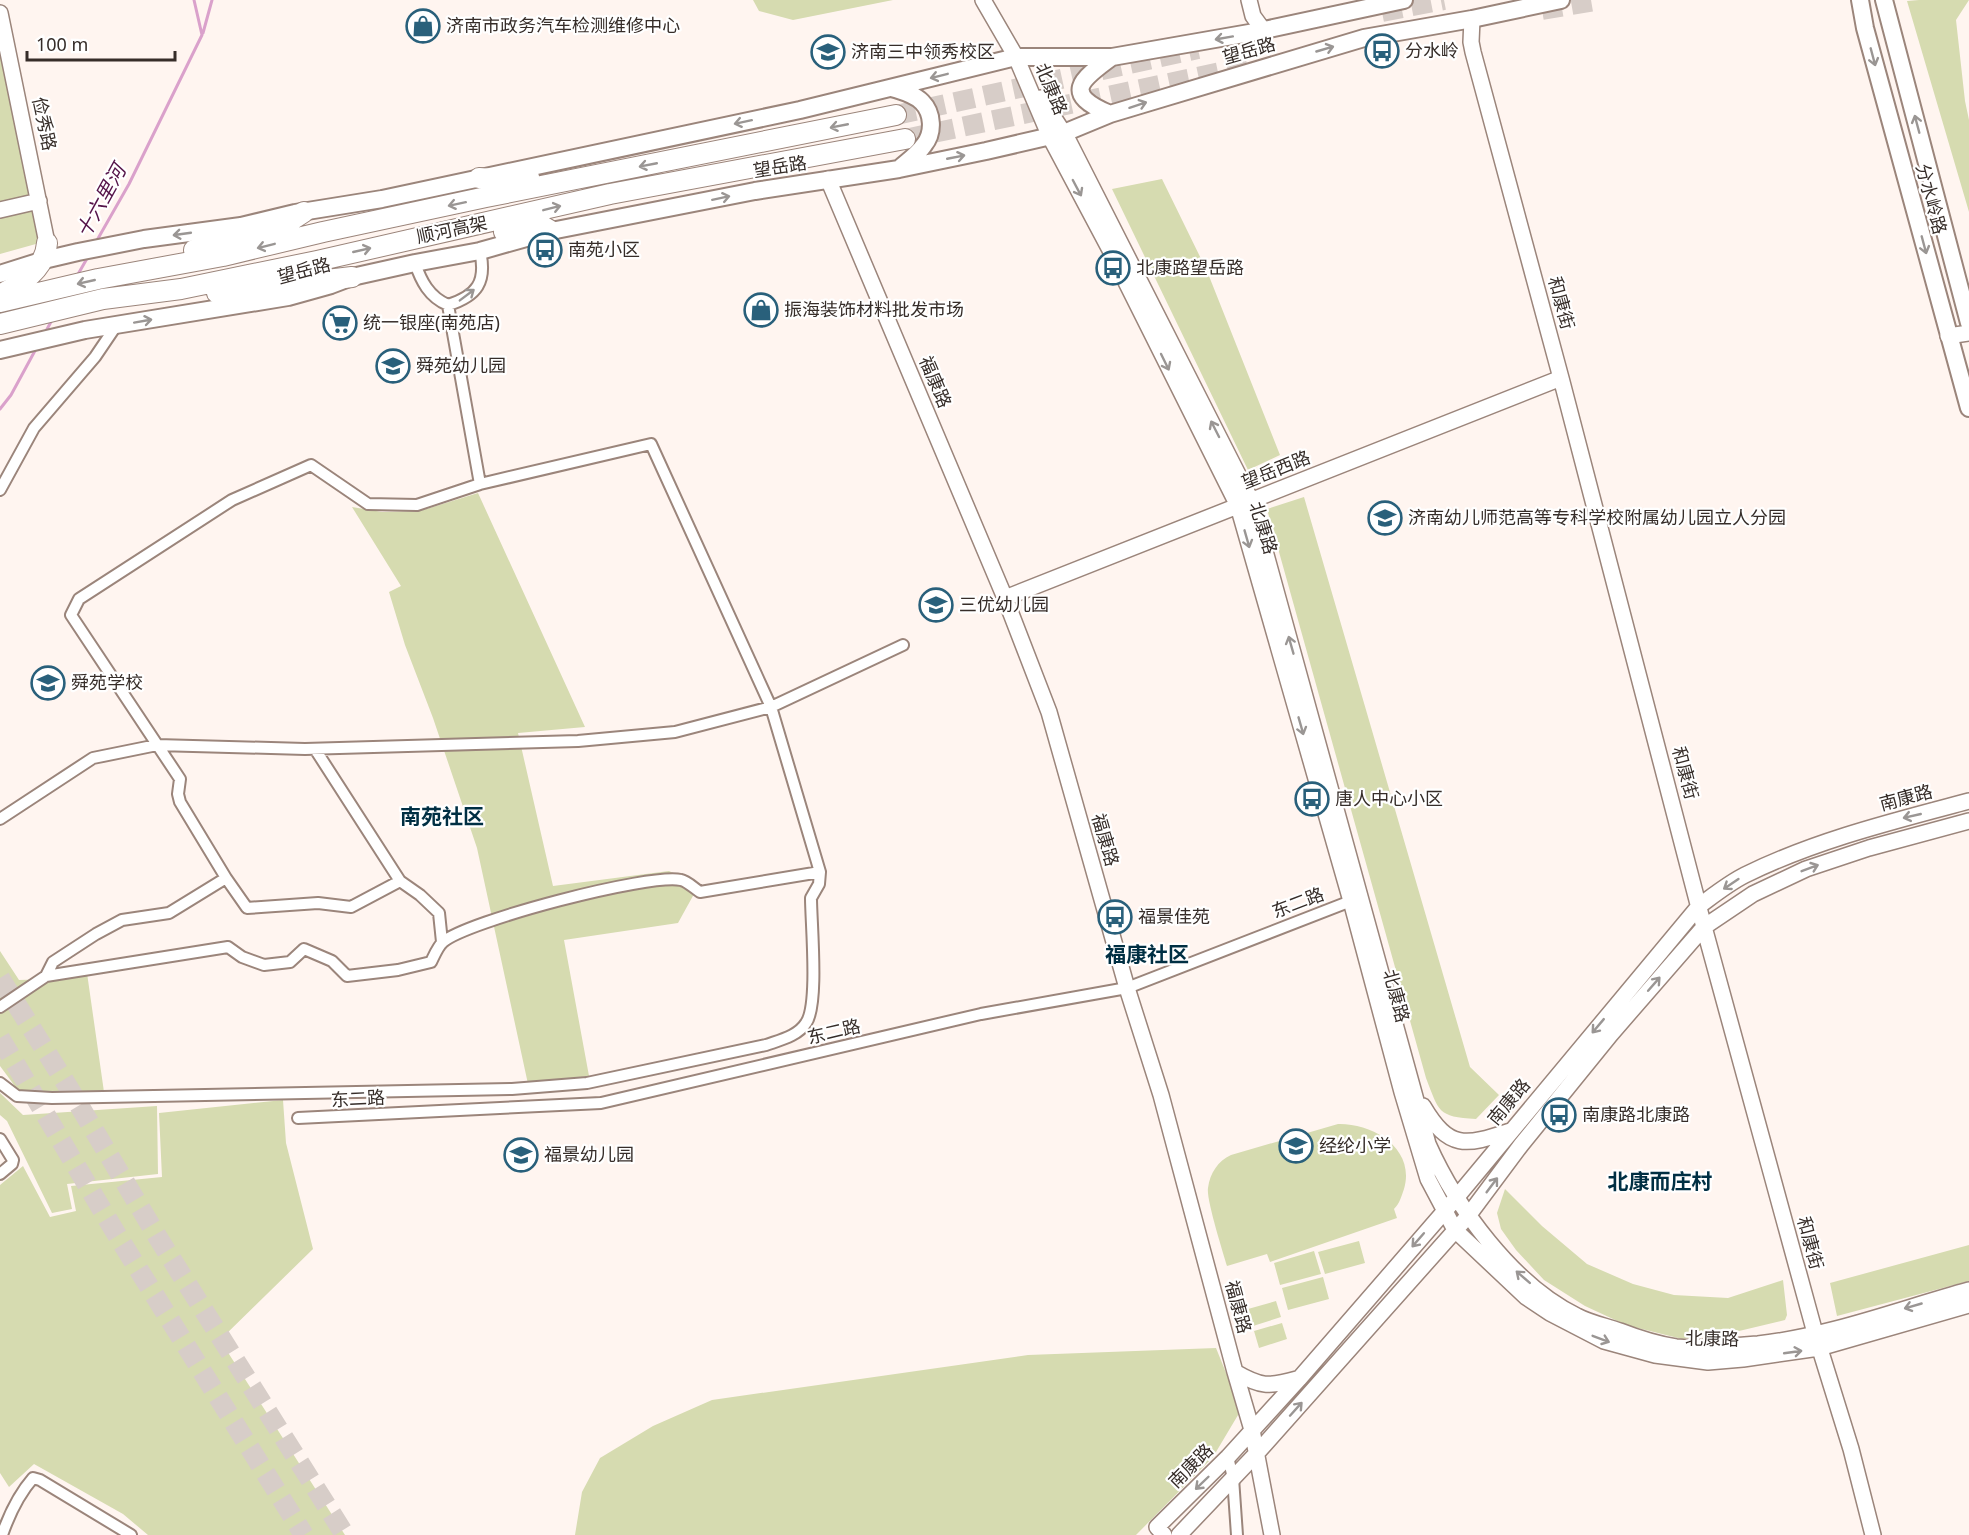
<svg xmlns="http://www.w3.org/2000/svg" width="1969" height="1535" font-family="'Noto Sans','Noto Sans SC',sans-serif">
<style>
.green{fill:#d6dbb0}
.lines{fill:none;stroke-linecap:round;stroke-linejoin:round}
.stream{stroke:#daa1cb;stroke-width:3}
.highway-tunnel{stroke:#d7cdc8;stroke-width:20;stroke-dasharray:20 10;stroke-linecap:butt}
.street-casing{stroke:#9b857b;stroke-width:14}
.secondary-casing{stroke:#9b857b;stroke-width:18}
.primary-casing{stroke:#9b857b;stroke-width:20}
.highway-casing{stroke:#9b857b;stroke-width:22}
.street{stroke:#fff;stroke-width:10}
.secondary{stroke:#fff;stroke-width:15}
.primary{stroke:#fff;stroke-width:16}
.highway{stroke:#fff;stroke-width:20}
.oneway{stroke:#9a9694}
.labels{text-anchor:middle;stroke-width:4.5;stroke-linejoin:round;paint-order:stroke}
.poi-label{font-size:18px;fill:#362d29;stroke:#fff;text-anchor:start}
.street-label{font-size:18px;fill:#362d29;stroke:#fff}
.water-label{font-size:20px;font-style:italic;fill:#541349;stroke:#fff}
.quarter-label{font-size:21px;font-weight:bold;fill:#002f43;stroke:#fff}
</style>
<rect width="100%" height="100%" fill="#fff5f0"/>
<path class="green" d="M753,0H893L793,20L759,11Z
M1919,0H1969L1956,20L1965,101L1969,120V212L1907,1Z
M0,43L43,242L0,254Z
M1162,179L1207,271L1280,455L1248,470L1112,189Z
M478,493L585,727L518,733L553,886L669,871L699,885L678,923L564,940L589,1076L528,1084L477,848L433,718L405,645L389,592L401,586L352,507L382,512L420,511Z
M1304,497L1470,1067L1499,1095L1476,1119C1437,1117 1439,1111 1426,1078L1267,509Z
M0,951L19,980L50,979L87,973L104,1092L20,1093L0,1066Z
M0,1093L23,1115L157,1106L158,1174L67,1184L72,1209L52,1213L7,1121L0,1115Z
M283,1100L286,1143L313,1249L220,1340L345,1535H148L123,1514L34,1464L9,1487L0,1473V1185L23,1166L50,1217L76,1211L71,1186L162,1177L159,1113Z
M1338,1124C1372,1123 1416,1148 1404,1189C1401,1197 1400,1203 1394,1209L1397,1218L1270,1262L1267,1254L1227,1266C1223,1252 1206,1199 1208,1188C1210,1173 1218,1161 1231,1155Z
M1505,1189L1542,1226L1587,1264L1633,1284L1674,1295L1728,1298L1783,1280L1787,1315L1785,1320L1739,1331L1682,1339L1626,1325L1585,1306L1544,1280L1516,1250L1501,1229L1497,1213Z
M1359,1241L1365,1263L1325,1274L1318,1252Z
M1969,1245V1281L1837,1316L1830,1283Z
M1314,1251L1321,1274L1280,1285L1274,1263Z
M1323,1277L1329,1299L1288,1310L1282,1288Z
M1276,1301L1281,1317L1253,1326L1248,1309Z
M1282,1323L1287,1339L1259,1348L1254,1331Z
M1216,1348L1241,1410L1213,1457L1136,1535H575L582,1492L600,1458L653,1426L712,1400L1028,1355Z"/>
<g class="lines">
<path class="stream" d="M203,33L212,0
M96,242L129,184L202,35L194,0
M77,276L89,255
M45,333L53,318
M0,409L11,395L37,347"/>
<path class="highway-tunnel" d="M1542,10L1601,0
M1382,12L1444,0
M896,115L1198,49
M905,139L1254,65
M0,978L67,1085L157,1236L345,1535
M0,1038L117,1235L304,1535"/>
<defs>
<path id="street" d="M415,263C421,281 429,297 448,305C477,296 487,282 480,251
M0,490L34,428L95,357L116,326
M315,749L400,881
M0,819L93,758L157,745L305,749L578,741L675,732L771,707L651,444L480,484L448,305
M226,878L180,802L178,794L180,779L71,615L79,599L232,500L311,465L368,504L417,505L480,484
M46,976L53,962L96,934L122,920L169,913L226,878L247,908L318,903L351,907L400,881L420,895L439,913L442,942
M0,1007L46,976L228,947L242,957L264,965L290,962L304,949L332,961L347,976L398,970L431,962C434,956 438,946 443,942C467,921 649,873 681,880C687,881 695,889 700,892L820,872L771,707L903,645
M0,1083L17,1096L52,1098L512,1089L587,1083L766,1045C780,1040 798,1036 806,1023C819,1005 811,923 811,898L819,884L820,872
M298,1118L601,1103L981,1014L1127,988L1356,899
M0,1139L13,1160L12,1164L0,1174
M1228,1457L1233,1478L1237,1535
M2,1535C9,1515 19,1494 33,1478L40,1480L131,1535"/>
<path id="secondary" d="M983,0L1016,57L1050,137L1109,248L1238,506L1351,901L1402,1092L1428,1179L1455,1230L1526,1297L1550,1313L1604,1341L1655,1355L1708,1362L1743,1359L1819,1348L1969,1305
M1249,0L1253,16L1264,31
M0,13L47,243
M1472,19L1471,42L1473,52L1561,378L1704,927L1815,1333L1851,1449L1873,1535
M1041,98L1067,138L1251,500L1428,1144C1456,1207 1513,1285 1577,1316C1590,1323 1606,1326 1620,1331C1638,1338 1657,1344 1676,1347C1701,1349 1734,1346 1758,1344C1830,1336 1900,1309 1969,1290
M828,179L1005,598L1049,712L1127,988L1161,1095L1235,1372L1252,1430L1272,1535
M0,210L39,201
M1948,336L1969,333
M1005,598L1561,378
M1423,1106C1449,1150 1465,1146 1510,1131
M1235,1372C1261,1387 1268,1387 1297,1379
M1164,1535L1157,1527L1228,1457L1299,1379L1456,1198L1699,906C1714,895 1729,883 1745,875C1816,840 1894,821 1969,801
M1179,1535L1257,1453L1468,1216L1521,1145L1611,1034L1704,927L1753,894L1806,869L1869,848L1969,821"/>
<path id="primary" d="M1860,0L1865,28L1969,408
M1884,0L1969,323
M892,88C901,91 914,94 922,102C933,113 934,133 924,145C918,154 908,161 900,168
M1110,114C1062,94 1080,80 1112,57
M0,274L44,260L78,252L144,239L241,226L295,213L382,199L800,110L1016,57H1112L1255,32L1404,0
M0,350L85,330L288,297L331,285L352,277L415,263L480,251L551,231L755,191L899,169L986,151L1064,133L1110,114L1150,102L1364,38L1472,19L1561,0"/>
<path id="highway" d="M479,178L506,180L529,177
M504,232L541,225L551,231
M194,250L284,225L304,212
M217,293L352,277
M0,295C22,283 45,270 47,243
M0,302L98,279L223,256L323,232L486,197L896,115
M0,324L103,299L181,289L317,261L610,194L905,139"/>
</defs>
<use href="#street" class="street-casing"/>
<use href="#secondary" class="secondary-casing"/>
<use href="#primary" class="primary-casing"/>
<use href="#highway" class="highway-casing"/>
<use href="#street" class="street"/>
<use href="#secondary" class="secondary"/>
<use href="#primary" class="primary"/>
<use href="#highway" class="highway"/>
</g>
<defs><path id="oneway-shaft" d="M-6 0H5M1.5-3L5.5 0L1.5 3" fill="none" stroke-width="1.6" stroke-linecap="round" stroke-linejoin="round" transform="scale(1.5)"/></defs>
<g class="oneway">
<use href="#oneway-shaft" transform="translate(1224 38) rotate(170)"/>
<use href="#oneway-shaft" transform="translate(1325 49) rotate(-16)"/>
<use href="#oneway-shaft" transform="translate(1873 57) rotate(75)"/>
<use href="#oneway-shaft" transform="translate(939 76) rotate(166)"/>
<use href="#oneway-shaft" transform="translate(1138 105) rotate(-18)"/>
<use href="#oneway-shaft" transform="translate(743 122) rotate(168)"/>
<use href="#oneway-shaft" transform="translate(1917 124) rotate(-105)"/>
<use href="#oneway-shaft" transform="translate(839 126) rotate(169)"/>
<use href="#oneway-shaft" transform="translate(956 157) rotate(-11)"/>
<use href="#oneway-shaft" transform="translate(648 165) rotate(169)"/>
<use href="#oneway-shaft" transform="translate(1077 188) rotate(62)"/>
<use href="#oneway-shaft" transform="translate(721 198) rotate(-12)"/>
<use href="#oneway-shaft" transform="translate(457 204) rotate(168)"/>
<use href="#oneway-shaft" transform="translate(552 208) rotate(-14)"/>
<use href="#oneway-shaft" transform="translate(182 234) rotate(172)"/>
<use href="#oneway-shaft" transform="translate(1924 245) rotate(75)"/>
<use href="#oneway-shaft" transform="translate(266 246) rotate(166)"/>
<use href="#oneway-shaft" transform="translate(362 250) rotate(-13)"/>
<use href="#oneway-shaft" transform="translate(86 282) rotate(167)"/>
<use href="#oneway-shaft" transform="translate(467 295) rotate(-37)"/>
<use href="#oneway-shaft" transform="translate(143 321) rotate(-10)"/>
<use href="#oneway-shaft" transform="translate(1165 362) rotate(64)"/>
<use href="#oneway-shaft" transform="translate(1215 429) rotate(-117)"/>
<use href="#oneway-shaft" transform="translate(1247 539) rotate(74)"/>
<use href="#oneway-shaft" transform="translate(1291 645) rotate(-106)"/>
<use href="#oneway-shaft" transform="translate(1301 726) rotate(74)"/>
<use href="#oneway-shaft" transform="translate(1912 816) rotate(167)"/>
<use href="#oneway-shaft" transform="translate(1810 868) rotate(-21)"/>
<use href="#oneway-shaft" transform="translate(1731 884) rotate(146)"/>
<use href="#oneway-shaft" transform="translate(1654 984) rotate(-49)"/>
<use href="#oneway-shaft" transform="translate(1598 1026) rotate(130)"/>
<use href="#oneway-shaft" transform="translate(1492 1185) rotate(-53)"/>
<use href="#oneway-shaft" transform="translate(1418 1240) rotate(131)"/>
<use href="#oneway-shaft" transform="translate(1523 1277) rotate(-139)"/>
<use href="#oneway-shaft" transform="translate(1913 1306) rotate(164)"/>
<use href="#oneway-shaft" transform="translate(1601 1339) rotate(21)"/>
<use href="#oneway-shaft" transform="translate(1793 1352) rotate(-8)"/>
<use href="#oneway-shaft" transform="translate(1296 1409) rotate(-48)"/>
<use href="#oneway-shaft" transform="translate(1202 1483) rotate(136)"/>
</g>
<defs>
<symbol id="shop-ring" viewBox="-11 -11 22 22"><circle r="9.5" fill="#fff" stroke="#29607b" stroke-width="1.5"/><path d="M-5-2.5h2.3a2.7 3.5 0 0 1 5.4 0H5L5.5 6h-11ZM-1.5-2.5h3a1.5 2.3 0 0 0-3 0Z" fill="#29607b"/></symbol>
<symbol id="bus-ring" viewBox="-11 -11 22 22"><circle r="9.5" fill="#fff" stroke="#29607b" stroke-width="1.5"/><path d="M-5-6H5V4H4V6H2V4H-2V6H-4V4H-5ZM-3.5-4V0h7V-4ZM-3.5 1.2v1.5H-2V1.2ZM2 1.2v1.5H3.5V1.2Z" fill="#29607b"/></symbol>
<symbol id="school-ring" viewBox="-11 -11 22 22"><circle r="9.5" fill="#fff" stroke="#29607b" stroke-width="1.5"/><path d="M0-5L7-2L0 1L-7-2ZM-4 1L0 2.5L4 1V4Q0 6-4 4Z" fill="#29607b"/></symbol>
<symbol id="supermarket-ring" viewBox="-11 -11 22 22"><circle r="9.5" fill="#fff" stroke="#29607b" stroke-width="1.5"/><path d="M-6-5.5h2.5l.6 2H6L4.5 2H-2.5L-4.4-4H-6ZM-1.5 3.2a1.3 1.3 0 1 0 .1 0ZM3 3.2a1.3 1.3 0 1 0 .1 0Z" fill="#29607b"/></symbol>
</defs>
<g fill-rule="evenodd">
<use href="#shop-ring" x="404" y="7" width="38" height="38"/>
<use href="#bus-ring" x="1363" y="32" width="38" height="38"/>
<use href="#school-ring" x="809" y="33" width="38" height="38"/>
<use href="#bus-ring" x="526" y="231" width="38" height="38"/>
<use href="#bus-ring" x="1094" y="249" width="38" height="38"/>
<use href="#shop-ring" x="742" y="291" width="38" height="38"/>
<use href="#supermarket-ring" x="321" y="304" width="38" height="38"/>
<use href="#school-ring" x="374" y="347" width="38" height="38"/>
<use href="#school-ring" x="1366" y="499" width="38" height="38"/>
<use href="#school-ring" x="917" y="586" width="38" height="38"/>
<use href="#school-ring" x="29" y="664" width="38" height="38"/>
<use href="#bus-ring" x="1293" y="780" width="38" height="38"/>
<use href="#bus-ring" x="1096" y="898" width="38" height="38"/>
<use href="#bus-ring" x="1540" y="1096" width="38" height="38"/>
<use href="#school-ring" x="1277" y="1127" width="38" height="38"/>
<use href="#school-ring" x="502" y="1136" width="38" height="38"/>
</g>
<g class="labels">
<g class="poi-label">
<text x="446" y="32">济南市政务汽车检测维修中心</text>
<text x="1405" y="57">分水岭</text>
<text x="851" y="58">济南三中领秀校区</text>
<text x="568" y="256">南苑小区</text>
<text x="1136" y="274">北康路望岳路</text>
<text x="784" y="316">振海装饰材料批发市场</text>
<text x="363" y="329">统一银座(南苑店)</text>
<text x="416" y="372">舜苑幼儿园</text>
<text x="1408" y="524">济南幼儿师范高等专科学校附属幼儿园立人分园</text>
<text x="959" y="611">三优幼儿园</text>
<text x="71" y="689">舜苑学校</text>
<text x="1335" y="805">唐人中心小区</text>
<text x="1138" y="923">福景佳苑</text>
<text x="1582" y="1121">南康路北康路</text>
<text x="1319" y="1152">经纶小学</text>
<text x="544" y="1161">福景幼儿园</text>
</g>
<g class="street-label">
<text transform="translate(1249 51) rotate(-16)" y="6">望岳路</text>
<text transform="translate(1051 89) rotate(67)" y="6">北康路</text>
<text transform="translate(44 124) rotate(78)" y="6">俭秀路</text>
<text transform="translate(780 167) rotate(-9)" y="6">望岳路</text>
<text transform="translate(1931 199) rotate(75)" y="6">分水岭路</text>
<text transform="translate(452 230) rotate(-12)" y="6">顺河高架</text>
<text transform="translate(304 271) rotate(-15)" y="6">望岳路</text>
<text transform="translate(1561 303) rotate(75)" y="6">和康街</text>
<text transform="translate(935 382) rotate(67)" y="6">福康路</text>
<text transform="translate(1276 470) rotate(-22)" y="6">望岳西路</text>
<text transform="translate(1263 528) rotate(73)" y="6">北康路</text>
<text transform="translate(1685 773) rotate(75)" y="6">和康街</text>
<text transform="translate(1906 798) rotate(-15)" y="6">南康路</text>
<text transform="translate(1105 840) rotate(74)" y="6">福康路</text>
<text transform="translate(1298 903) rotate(-21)" y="6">东二路</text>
<text transform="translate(1396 996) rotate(75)" y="6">北康路</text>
<text transform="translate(834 1032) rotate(-13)" y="6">东二路</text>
<text transform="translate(358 1099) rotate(-3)" y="6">东二路</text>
<text transform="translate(1509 1102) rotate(-50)" y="6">南康路</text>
<text transform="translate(1810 1243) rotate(75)" y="6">和康街</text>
<text transform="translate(1238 1307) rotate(75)" y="6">福康路</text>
<text transform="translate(1712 1339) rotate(1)" y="6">北康路</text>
<text transform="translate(1191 1466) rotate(-45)" y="6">南康路</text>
</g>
<g class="water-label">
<text transform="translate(101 201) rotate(-61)" y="7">十六里河</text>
</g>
<g class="quarter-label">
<text x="442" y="824">南苑社区</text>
<text x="1147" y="962">福康社区</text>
<text x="1660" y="1189">北康而庄村</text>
</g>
</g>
<path d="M27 51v9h148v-9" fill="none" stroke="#362d29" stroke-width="3"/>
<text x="36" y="51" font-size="18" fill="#362d29" stroke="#ffffff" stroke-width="4.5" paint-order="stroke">100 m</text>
</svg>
